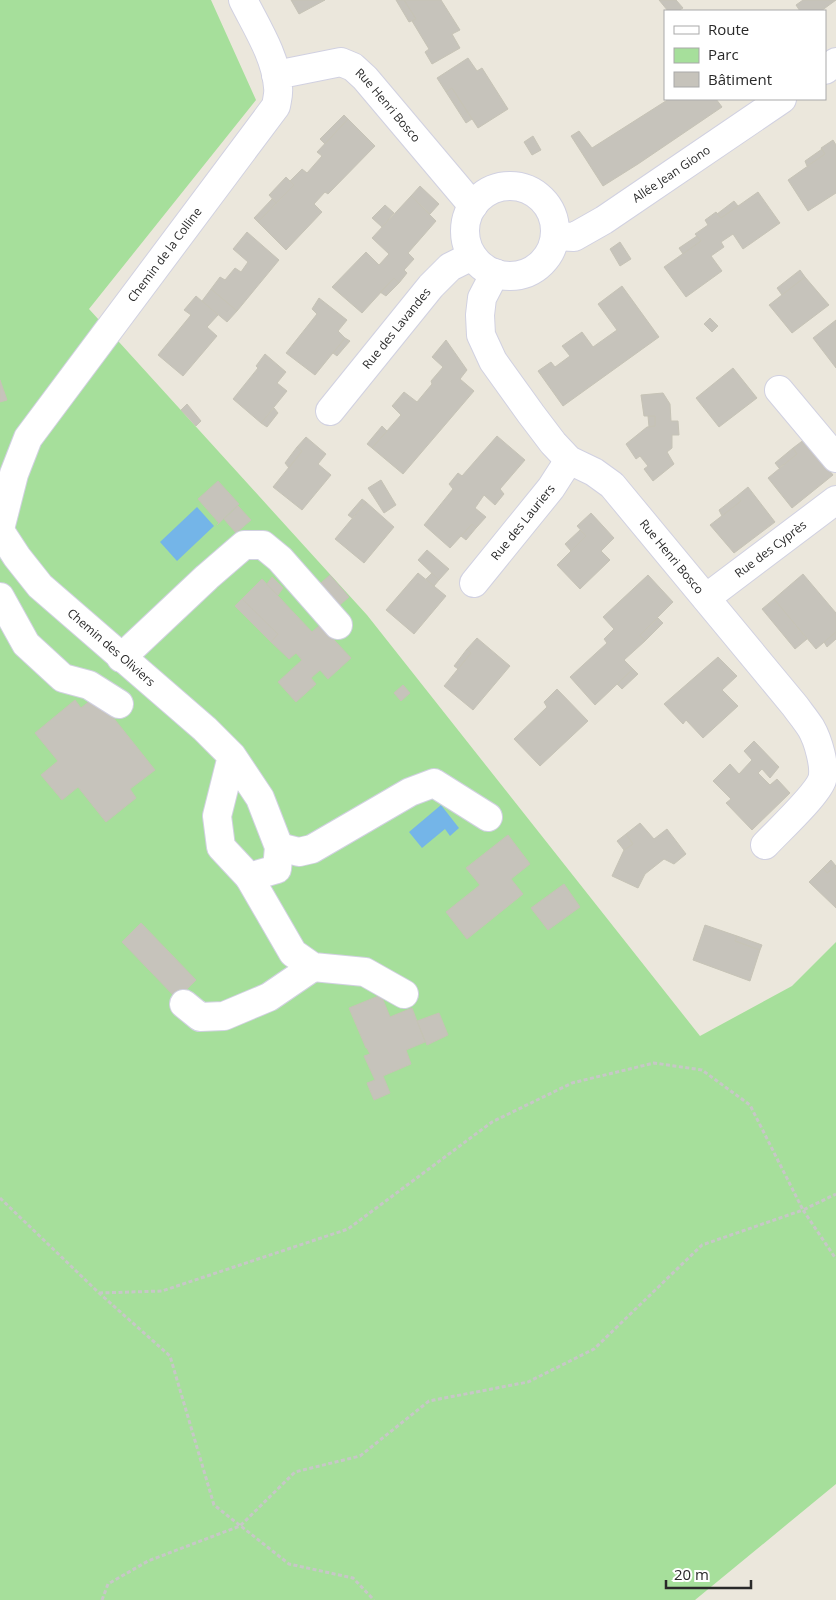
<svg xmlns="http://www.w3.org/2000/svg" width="836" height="1600" font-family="'Open Sans',sans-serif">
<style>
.green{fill:#a6df9b}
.water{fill:#74b5e8}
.building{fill:#c6c3bb;stroke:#c6c3b6}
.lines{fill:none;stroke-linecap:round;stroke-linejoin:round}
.minor-casing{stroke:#d1d1e1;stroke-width:30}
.path{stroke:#c7c7c7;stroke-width:3;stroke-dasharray:4 2.5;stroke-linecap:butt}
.minor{stroke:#fff;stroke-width:28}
.labels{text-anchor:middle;stroke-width:4;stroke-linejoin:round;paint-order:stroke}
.street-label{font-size:12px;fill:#292929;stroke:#fff}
</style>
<rect width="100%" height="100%" fill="#ebe7dc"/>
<path class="green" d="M0,0H211L256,100L89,309L367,615L700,1036L792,986L836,942V1484L695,1600H0Z"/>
<path class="water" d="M197,507L214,526L177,561L160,542Z
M441,805L459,828L450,836L445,829L422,848L409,832Z"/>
<path class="building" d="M291,0H325L299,14Z
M396,0H404L416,19L409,22Z
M404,0H441L460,30L452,34L460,48L432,64L425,52L429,49L412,21L416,19Z
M659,0H676L683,8L678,11H668Z
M803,0H836L821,11H800L796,5Z
M468,58L477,71L482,68L508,109L478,128L452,88L446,92L437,78Z
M452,88L472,119L466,123L446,92Z
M669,99H716L722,107L638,164L603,186L571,136L579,131L592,148Z
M344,115L348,119L325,144L320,139Z
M348,119L375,146L328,194L325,192L314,204L322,212L286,250L258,222L294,185L290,181L302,169L307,173L322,156L317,152Z
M533,136L541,150L532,155L524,142Z
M833,140L836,145V193L808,211L788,180L825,154L821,148Z
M822,149L825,154L807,166L805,161Z
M286,177L294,185L276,203L269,195Z
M420,186L439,204L430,214L411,196Z
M758,192L780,223L743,249L733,234L721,242L724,247L711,256L722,271L686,297L664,267L701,241L695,234L708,225L705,220L716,212L721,218Z
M411,196L436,221L408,253L414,259L404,270L407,273L399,283L394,278L362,313L332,287L366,252L379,265L389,254L372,238Z
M272,199L276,203L258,222L254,218Z
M734,201L738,206L721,218L717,214Z
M385,205L394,213L382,227L372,218Z
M247,232L279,260L237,311L211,289L220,277L225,280L235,268L241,272L248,262L233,249Z
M697,236L701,241L683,254L679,248Z
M620,242L631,259L620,266L610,249Z
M800,270L805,277L782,295L777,288Z
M805,277L829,305L792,333L769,305Z
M394,278L399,283L386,296L380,292Z
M622,286L659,337L563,406L538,371L551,362L555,367L570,356L562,346L582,332L593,347L617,330L598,304Z
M211,289L237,311L227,322L202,301Z
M196,296L218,315L207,327L217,336L183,376L158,355L191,315L184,310Z
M319,298L347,320L338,331L345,338L315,375L286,353L317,314L312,309Z
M710,318L718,326L712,332L704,324Z
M836,320V368L813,338Z
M345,338L350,341L337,356L333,353Z
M446,340L467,370L460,379L474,391L403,474L372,448L401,415L392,406L404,392L417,402L432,384L431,381L443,367L432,357Z
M265,354L286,372L277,383L287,391L261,423L233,399L258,368L256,366Z
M733,368L757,398L719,427L696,398Z
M0,380L7,400L0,402Z
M663,393L670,404L671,421H678L679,435H672V448L667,452L674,464L653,481L644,469L648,466L640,456L636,459L626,444L647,427L655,426V416H644L641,395Z
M187,404L201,421L196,426L181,410Z
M274,408L278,413L267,427L261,423Z
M648,416H655V426L649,427Z
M382,426L387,431L372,448L367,444Z
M497,436L525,460L500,489L504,494L495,505L484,495L475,508L486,517L476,528L472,524L450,548L424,525L453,489L449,484L458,473L462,476Z
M306,437L326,454L318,464L331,475L302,510L273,487L302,451L297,447Z
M805,439L833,475L792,508L768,478L797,454L793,448Z
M297,447L302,451L289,468L285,463Z
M793,448L797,454L779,468L775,463Z
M381,480L396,505L384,513L368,488Z
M218,481L239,504L217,525L219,523L198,499Z
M748,487L775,522L734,553L710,525L741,501L737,496Z
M737,496L741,501L722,516L719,510Z
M362,499L366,502L352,518L348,515Z
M366,502L394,527L364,563L335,539Z
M238,506L251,520L236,533L224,519Z
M591,513L614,538L601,551L610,560L580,589L557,565L586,536L577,526Z
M472,524L476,528L466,540L461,536Z
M580,530L586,536L571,551L565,544Z
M427,550L449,569L439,580L418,560Z
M418,573L446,596L414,634L386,610Z
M432,573L439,580L434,586L426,579Z
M803,574L836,613V632L816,649L774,599Z
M330,575L349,597L333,611L314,589Z
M648,575L673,602L640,635L645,641L624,660L633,669L595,705L570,677L607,643L604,639L614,629L603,617Z
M272,577L283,588L278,595L267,584Z
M262,579L312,632L320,625L351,658L328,679L320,670L311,678L316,684L296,702L278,682L302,660L296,653L289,659L271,642L278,634L242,599Z
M242,599L278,634L271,642L235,606Z
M774,599L807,639L795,649L762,609Z
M658,618L663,623L645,641L640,635Z
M836,632V639L827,647L824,642Z
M477,638L510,666L473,710L444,686L471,653L467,649Z
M467,649L471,653L458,669L454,666Z
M718,657L737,676L722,690L738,706L703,738L686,720L683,724L664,704Z
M633,669L638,674L622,689L617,684Z
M403,685L410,693L401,701L394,693Z
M557,689L588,721L540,766L514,739L547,707L544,702Z
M96,696L155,770L130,789L136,798L106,822L78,787L62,800L41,775L58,761L35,733L75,700L81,708Z
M754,741L779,767L770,778L762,769L758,773L770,785L777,779L790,793L752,830L726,803L731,799L713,781L730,764L739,774L752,760L744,751Z
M640,823L654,839L667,829L686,854L674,864L664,859L645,874L638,888L612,876L624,850L633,844L626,834Z
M626,834L633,844L624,850L617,841Z
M508,835L530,864L511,879L523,894L467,939L446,912L480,885L466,868Z
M831,860L836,866L827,873L823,868Z
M836,866V908L809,882L823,868L827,873Z
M564,884L580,907L548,930L531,908Z
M141,923L196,980L177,999L122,942Z
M705,925L737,936L735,941L760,950L750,981L693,960Z
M737,936L762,945L760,950L735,941Z
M381,995L390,1017L412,1008L425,1042L406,1050L411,1064L383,1076L390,1093L374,1100L367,1083L375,1080L364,1056L370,1054L367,1048H366L349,1008Z
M439,1013L448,1035L427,1045L417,1021Z"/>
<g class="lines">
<defs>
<g id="minor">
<path d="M825,70L836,62"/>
<path id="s1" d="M276,75L341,62L353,67L365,78L473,206"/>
<circle cx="510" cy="231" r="45"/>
<path id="s2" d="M555,236L574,237L604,220L782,99"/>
<path id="s3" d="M495,273L482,298L480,315L481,335L493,361L531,414L553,443L569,460L594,472L612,485L795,706C800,713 806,720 811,728C818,740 826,767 822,780C816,796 778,831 765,845"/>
<path d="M779,390L836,458"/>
<path id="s4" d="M330,411L431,286L450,267L472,256"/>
<path id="s5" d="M0,529L14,474L28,438L276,106C277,100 279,93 278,87C276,57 256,26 243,0"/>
<path id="s6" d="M0,531L17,557L40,586L205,729L232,756L260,798L279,847L277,869L249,877L221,847L217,816L232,756"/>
<path id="s7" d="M474,583L551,488L569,460"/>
<path d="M0,597L26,644L63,678L89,685L119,704"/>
<path id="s8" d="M706,598L836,500"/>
<path d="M121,658L207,577L244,545H263L280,559L338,625"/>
<path d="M279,847L299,852L312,849L410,792L434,783L488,817"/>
<path d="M249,877L293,953L313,967L365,972L404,994"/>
<path d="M184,1004L200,1017L224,1016L269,997L313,967"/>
</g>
</defs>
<use href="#minor" class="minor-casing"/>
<path class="path" d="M0,1198L99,1293L170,1356L214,1505L289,1564L353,1578L374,1600
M99,1293L162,1291L348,1229L492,1122L572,1083L654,1063L702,1070L750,1105L803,1210L836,1194
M102,1600L108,1584L148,1561L240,1526L295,1472L360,1456L429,1401L528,1382L594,1349L702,1245L803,1210L836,1259"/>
<use href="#minor" class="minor"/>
</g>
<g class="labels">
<g class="street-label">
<text dy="4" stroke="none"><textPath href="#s1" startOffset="131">Rue Henri Bosco</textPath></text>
<text dy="4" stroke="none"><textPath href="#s2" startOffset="135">Allée Jean Giono</textPath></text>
<text dy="4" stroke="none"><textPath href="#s5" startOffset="324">Chemin de la Colline</textPath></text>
<text dy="4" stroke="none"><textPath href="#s4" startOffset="106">Rue des Lavandes</textPath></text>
<text dy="4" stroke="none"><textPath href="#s7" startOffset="78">Rue des Lauriers</textPath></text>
<text dy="4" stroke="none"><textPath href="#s8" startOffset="81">Rue des Cyprès</textPath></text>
<text dy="4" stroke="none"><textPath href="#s3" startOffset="362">Rue Henri Bosco</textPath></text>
<text dy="4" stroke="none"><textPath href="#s6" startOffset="162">Chemin des Oliviers</textPath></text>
</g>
</g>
<rect x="664" y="10" width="162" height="90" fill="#ffffff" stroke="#a9a9a9"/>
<rect x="674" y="26" width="25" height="8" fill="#ffffff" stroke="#a9a9a9"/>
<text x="708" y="35" font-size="15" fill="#292929">Route</text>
<rect x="674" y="48" width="25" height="15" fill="#a6df9b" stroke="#a9a9a9"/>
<text x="708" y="60" font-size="15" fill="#292929">Parc</text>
<rect x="674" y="72" width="25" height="15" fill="#c6c3bb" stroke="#a9a9a9"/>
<text x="708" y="85" font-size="15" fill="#292929">Bâtiment</text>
<path d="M666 1580v8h85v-8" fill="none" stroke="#292929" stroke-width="2.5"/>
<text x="674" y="1580" font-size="15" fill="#292929" stroke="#ffffff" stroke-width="4" paint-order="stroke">20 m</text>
</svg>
